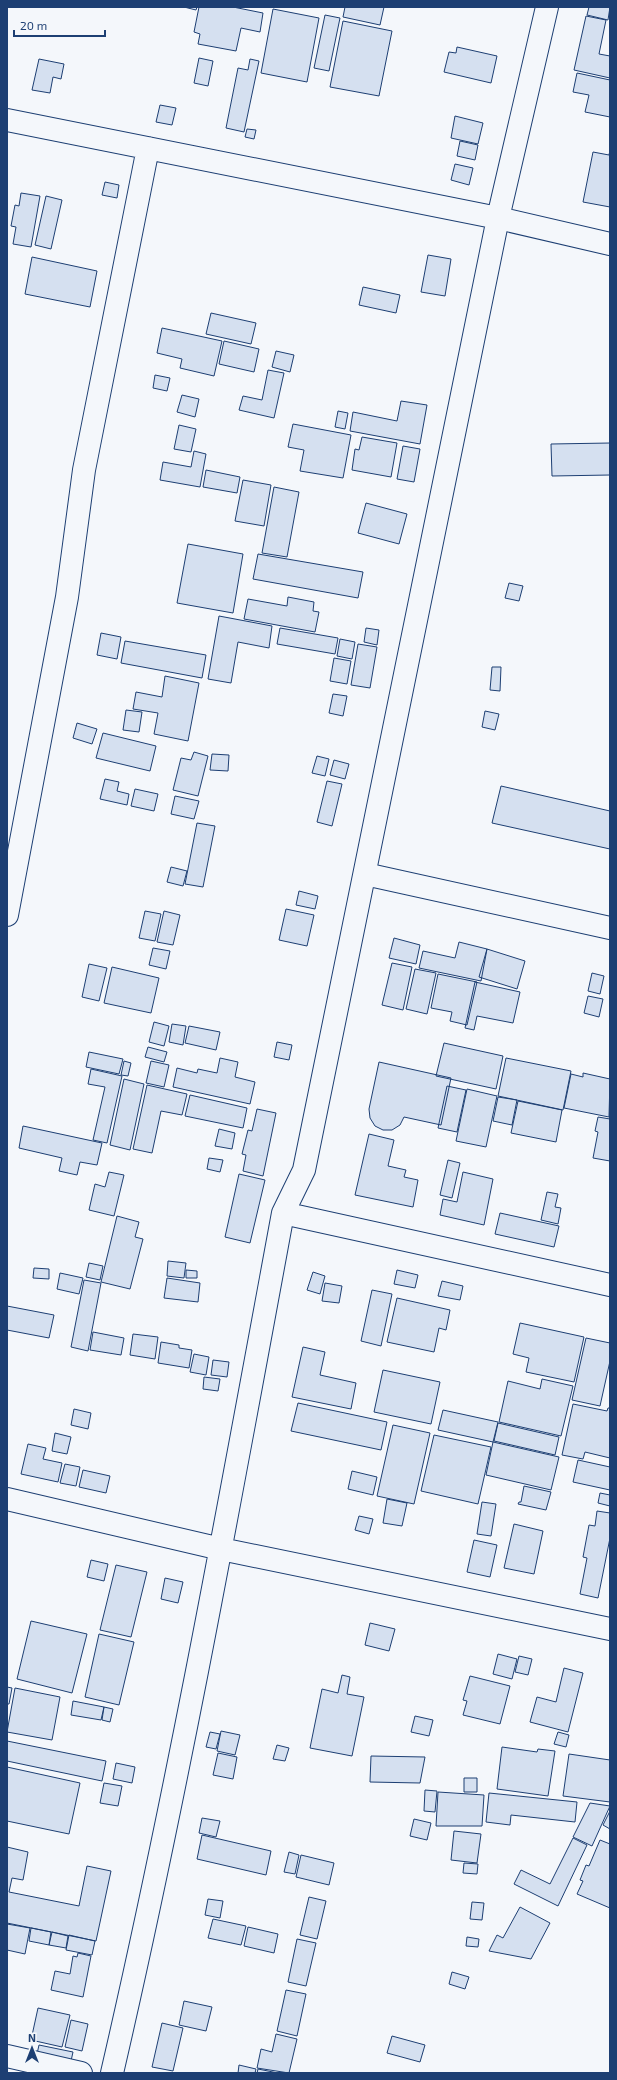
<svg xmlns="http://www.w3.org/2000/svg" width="617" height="2080" font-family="'Exo 2',sans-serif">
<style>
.building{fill:#d5e0f0;stroke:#1d3f73}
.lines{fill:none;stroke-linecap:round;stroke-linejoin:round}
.minor-casing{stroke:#1d3f73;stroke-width:24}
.minor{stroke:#f4f7fb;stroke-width:22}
</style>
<rect width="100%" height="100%" fill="#f4f7fb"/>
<path class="building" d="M184,7H197L196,10Z
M199,7H233L263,13L260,32L241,28L236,51L198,44L200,34L194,32Z
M345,7H384L380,25L343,17Z
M589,7H610L608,20L587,15Z
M273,9L319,18L307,82L261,73Z
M325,15L340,18L329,71L314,68Z
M586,16L606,20L599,54L610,56V78L574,70Z
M343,21L392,31L379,96L330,87Z
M457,47L497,56L491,83L444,72L449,52L456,53Z
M199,58L213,61L208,86L194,83Z
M39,59L64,64L61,79L53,77L50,93L32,90Z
M250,59L259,61L244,132L226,128L238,68L248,70Z
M577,73L610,80V117L585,112L589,95L573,92Z
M160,105L176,108L172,125L156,122Z
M455,116L483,123L478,144L451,138Z
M247,129L256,130L254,139L245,137Z
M460,141L478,145L475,160L457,156Z
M610,150V207L583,202L593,152L609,155Z
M455,164L473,168L469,185L451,180Z
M105,182L119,185L117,198L102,195Z
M21,193L40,196L31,247L13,244L16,227L11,226L15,205L19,206Z
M46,196L62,200L51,249L35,245Z
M428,255L451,259L445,296L421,292Z
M32,257L97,271L90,307L25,294Z
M363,287L400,295L396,313L359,305Z
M211,313L256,323L251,344L206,334Z
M162,328L222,341L214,376L180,368L182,359L157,353Z
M224,341L259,349L254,372L219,364Z
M276,351L294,355L290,372L272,367Z
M268,370L284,373L274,418L239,410L243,396L262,400Z
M155,375L170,378L167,391L153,388Z
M182,395L199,399L195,417L177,412Z
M401,401L427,405L420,444L350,431L353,412L397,421Z
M338,411L348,413L345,429L335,427Z
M293,424L351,435L343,478L300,471L304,450L288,447Z
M179,425L196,429L191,452L174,449Z
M362,437L397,443L391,477L352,470L355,449L359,450Z
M610,443V475L552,476L551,444Z
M403,446L420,449L414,482L397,479Z
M194,451L206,454L200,487L160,480L163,462L191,467Z
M206,470L240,477L237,493L203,487Z
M243,480L271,485L264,526L235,521Z
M274,487L299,492L287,557L262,553Z
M366,503L407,514L399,544L358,533Z
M188,544L243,554L233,613L177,603Z
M258,554L363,572L358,598L253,579Z
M509,583L523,586L519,601L505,598Z
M288,597L314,602L313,611L319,612L315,632L244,619L248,599L287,606Z
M219,616L272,626L269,648L238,642L231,683L208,679Z
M280,628L338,638L335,654L277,644Z
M366,628L379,630L377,645L364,642Z
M101,633L121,637L117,659L97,655Z
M340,639L355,642L352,659L337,656Z
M125,641L206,655L202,678L121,663Z
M358,644L377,647L370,688L351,685Z
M334,658L351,661L347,684L330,681Z
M492,667H501L500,691L490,690Z
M165,676L199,683L188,741L154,734L158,713L133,709L136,692L162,697Z
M333,694L347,696L343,716L329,713Z
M126,710L142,712L139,732L123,730Z
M485,711L499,714L495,730L482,727Z
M77,723L97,729L92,744L73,738Z
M103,733L156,746L150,771L96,758Z
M194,752L208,756L198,796L173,790L181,758L191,760Z
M212,754L229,755L228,771L210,770Z
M317,756L329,759L325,776L312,773Z
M334,760L349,764L345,779L330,775Z
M105,779L119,782L117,791L129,794L127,805L100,799Z
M327,781L342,784L332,826L317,822Z
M501,786L610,811V849L492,823Z
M135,789L158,794L154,811L131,806Z
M175,796L199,801L194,819L171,814Z
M197,823L215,826L203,887L185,884Z
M171,867L187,871L183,886L167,882Z
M299,891L318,896L315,909L296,905Z
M286,909L314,915L307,946L279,940Z
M145,911L161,914L155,941L139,938Z
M164,911L180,915L173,945L157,942Z
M394,938L420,945L416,964L389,958Z
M459,942L487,949L481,981L419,968L423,951L455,958Z
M153,948L170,951L166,969L149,965Z
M487,949L525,961L517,989L479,977Z
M392,963L412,967L403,1010L382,1005Z
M89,964L107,968L99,1001L82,997Z
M112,967L159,978L151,1013L104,1003Z
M415,969L436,973L427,1014L406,1009Z
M592,973L604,976L600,994L588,991Z
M438,974L477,982L467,1025L450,1021L452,1012L431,1008Z
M475,982L520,992L513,1023L477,1016L474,1030L465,1028Z
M588,996L603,999L599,1017L584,1013Z
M154,1022L169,1026L164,1046L149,1042Z
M172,1024L186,1026L183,1045L169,1042Z
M189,1026L220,1032L216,1050L185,1043Z
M277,1042L292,1045L289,1060L274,1057Z
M444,1043L503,1056L496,1089L436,1076Z
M148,1047L167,1052L164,1062L145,1057Z
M89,1052L123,1059L119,1074L86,1067Z
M220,1058L238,1062L235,1077L255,1082L250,1104L173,1087L177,1068L197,1073L198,1069L217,1073Z
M506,1058L571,1071L563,1110L498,1096Z
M124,1061L131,1063L128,1076L121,1075Z
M151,1061L169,1065L164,1087L146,1083Z
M379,1062L451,1078L441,1125L404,1117L400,1125L392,1130H383L375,1126L370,1118L369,1109Z
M91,1069L122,1076L107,1143L93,1140L105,1087L88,1084Z
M583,1073L610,1079L609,1117L564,1108L571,1074L583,1077Z
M124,1079L144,1084L130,1150L110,1145Z
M147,1085L187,1094L182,1115L161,1111L152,1153L133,1149Z
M447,1086L466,1090L457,1132L438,1128Z
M467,1089L497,1096L486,1147L456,1141Z
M190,1095L247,1108L243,1128L185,1116Z
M498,1097L517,1100L512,1125L493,1121Z
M518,1101L562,1110L556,1142L511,1133Z
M257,1109L276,1113L263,1176L243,1171L246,1155L242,1154L248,1130L252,1131Z
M598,1117L610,1119V1161L593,1158L598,1132L595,1131Z
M23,1126L102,1143L97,1165L80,1162L77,1175L59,1171L62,1158L19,1148Z
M219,1129L235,1133L232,1149L215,1146Z
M369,1134L394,1140L388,1166L406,1170L404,1177L418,1180L413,1207L355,1195Z
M209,1158L223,1160L220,1172L207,1169Z
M448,1160L460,1163L452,1198L440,1195Z
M109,1172L124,1175L114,1216L89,1210L95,1184L105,1187Z
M463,1172L493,1179L484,1225L440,1215L443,1199L457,1202Z
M239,1174L265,1180L250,1243L225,1237Z
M547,1192L558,1194L555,1207L561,1208L558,1224L541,1220Z
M500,1213L559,1226L554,1247L495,1234Z
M117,1216L139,1222L135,1237L143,1239L130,1289L101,1282Z
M168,1261L186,1263L184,1278L167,1276Z
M89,1263L103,1266L100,1280L86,1277Z
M34,1268L49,1269V1279L33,1278Z
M186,1270L197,1271V1278H186Z
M397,1270L418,1275L415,1288L394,1284Z
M313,1272L325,1276L320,1294L307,1290Z
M60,1273L83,1278L79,1294L57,1289Z
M167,1278L200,1283L198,1302L164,1298Z
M84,1280L101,1283L88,1351L71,1347Z
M442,1281L463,1286L460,1300L438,1296Z
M325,1283L342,1286L339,1303L322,1301Z
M372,1290L392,1294L381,1346L361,1341Z
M397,1298L450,1310L446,1330L439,1328L434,1352L387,1342Z
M7,1306L54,1315L49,1338L7,1330Z
M520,1323L584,1337L574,1382L526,1372L529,1358L513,1354Z
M93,1332L124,1338L121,1355L90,1350Z
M133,1334L158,1337L155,1359L130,1355Z
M586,1338L610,1343V1361L600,1406L572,1400Z
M161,1342L179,1345V1348L192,1350L189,1368L158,1363Z
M303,1347L325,1352L320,1375L356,1383L351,1409L292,1397Z
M194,1354L209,1357L206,1375L190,1372Z
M213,1360L229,1362L227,1377L211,1375Z
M383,1370L440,1382L431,1424L374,1412Z
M204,1377L220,1379L218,1391L203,1389Z
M542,1379L573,1386L561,1436L499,1422L508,1381L540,1389Z
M298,1403L387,1422L381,1450L291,1431Z
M573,1404L607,1411L608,1408H610V1458L585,1452L583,1459L562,1455Z
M74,1409L91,1413L88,1429L71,1425Z
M443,1410L498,1422L493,1442L438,1430Z
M498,1423L559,1437L555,1455L494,1441Z
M393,1425L430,1433L414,1504L377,1496Z
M55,1433L71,1437L67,1454L52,1451Z
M434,1435L491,1447L478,1504L421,1491Z
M493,1442L559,1457L551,1490L486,1475Z
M28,1444L46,1448L43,1459L62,1463L58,1482L21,1474Z
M578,1460L610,1467V1490L573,1482Z
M65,1464L80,1467L76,1486L60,1483Z
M83,1470L110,1476L106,1493L79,1487Z
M352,1471L377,1477L373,1495L348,1489Z
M524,1486L551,1492L546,1510L518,1504L519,1502H521Z
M600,1493L610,1495V1506L598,1503Z
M387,1499L407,1503L402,1526L383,1523Z
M482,1502L496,1504L491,1536L477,1534Z
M597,1511L610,1513V1538L598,1598L580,1594L587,1558L583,1557L589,1525L595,1526Z
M359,1516L373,1519L369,1534L355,1530Z
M514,1524L543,1531L534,1574L504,1568Z
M474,1540L497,1545L490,1577L467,1572Z
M91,1560L108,1564L104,1581L87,1577Z
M116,1565L147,1572L131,1637L100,1630Z
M165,1578L183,1582L178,1603L161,1599Z
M31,1621L87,1634L72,1693L17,1679Z
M370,1623L395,1629L389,1651L365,1645Z
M99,1634L134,1642L119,1705L85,1697Z
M498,1654L517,1659L512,1679L493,1674Z
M519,1656L532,1659L528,1675L515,1672Z
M564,1668L583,1673L568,1732L530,1722L537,1697L556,1702Z
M342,1675L350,1677L347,1694L364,1697L352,1756L310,1748L322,1689L338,1693Z
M470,1676L510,1686L500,1724L463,1715L467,1701L463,1700Z
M7,1687L12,1688L9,1704H7Z
M15,1688L60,1697L52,1740L7,1732Z
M73,1701L104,1707L101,1720L71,1715Z
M104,1707L113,1709L110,1722L102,1720Z
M415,1716L433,1720L429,1736L411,1732Z
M221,1731L240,1735L235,1755L217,1751Z
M210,1732L220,1734L216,1749L206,1747Z
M558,1732L569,1735L566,1747L554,1744Z
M7,1741L106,1761L102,1781L7,1761Z
M277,1745L289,1748L285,1761L273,1759Z
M502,1747L537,1752L538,1749L555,1751L548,1796L497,1789Z
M218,1753L237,1757L233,1779L213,1775Z
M569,1754L610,1760V1802L563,1796Z
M371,1756L425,1757L420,1783L370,1782Z
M116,1763L135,1767L132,1783L113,1779Z
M7,1767L80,1783L69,1834L7,1821Z
M464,1778H477V1792H464Z
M104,1783L122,1786L118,1806L100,1803Z
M425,1790L437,1791L435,1812L424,1811Z
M438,1792L484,1795L482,1826H436Z
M489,1793L577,1802L575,1822L511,1815L510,1825L486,1822Z
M590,1803L610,1806L592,1846L573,1837Z
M610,1811V1829L603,1825Z
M202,1818L220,1821L216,1837L199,1833Z
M414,1819L431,1823L427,1840L410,1836Z
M454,1831L481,1834L477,1863L451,1860Z
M202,1835L271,1851L266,1875L197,1859Z
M573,1838L587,1845L558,1906L514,1884L521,1870L550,1884Z
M600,1840L610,1844V1908L577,1894L583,1881L580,1880L586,1865L589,1866Z
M7,1847L28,1852L23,1880L12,1878L9,1892L79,1906L87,1866L111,1871L96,1941L7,1923Z
M289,1852L299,1855L295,1874L284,1872Z
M301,1855L334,1863L329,1885L296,1877Z
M464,1863L478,1864L477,1874L463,1873Z
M309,1897L326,1901L317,1939L300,1935Z
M208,1899L223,1901L220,1918L205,1915Z
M472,1902L484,1903L482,1920L470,1919Z
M520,1907L550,1923L531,1959L489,1951L497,1935L503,1938Z
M213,1919L246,1926L241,1945L208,1938Z
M7,1924L30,1928L25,1954L7,1950Z
M248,1927L278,1934L274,1953L244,1946Z
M31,1928L51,1932L49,1945L29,1941Z
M52,1932L68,1936L66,1948L49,1945Z
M69,1935L95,1941L92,1955L66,1950Z
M467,1937L479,1939L478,1947L466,1946Z
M297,1939L316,1943L306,1986L288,1982Z
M78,1953L91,1956L83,1997L51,1990L55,1971L70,1974L73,1956L77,1957Z
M452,1972L469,1977L465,1989L449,1984Z
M286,1990L306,1994L297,2036L277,2031Z
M184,2001L212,2007L206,2031L179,2025Z
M38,2008L70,2015L62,2047L31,2040Z
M71,2020L88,2024L82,2051L65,2047Z
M162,2023L183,2028L173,2071L152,2067Z
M276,2034L297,2039L289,2073L257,2068L261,2049L272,2052Z
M392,2036L425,2045L420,2062L387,2053Z
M39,2045L73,2052L71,2061L37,2054Z
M239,2065L256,2069L255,2073H238Z
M258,2069L278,2073H257Z"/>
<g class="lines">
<defs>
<path id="minor" d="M7,120L498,218L610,244
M365,874L610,928
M7,915L67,597L84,470L148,148
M283,1213L610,1285
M7,1499L221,1549L610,1629
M7,2056L81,2073
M112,2073C178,1788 230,1500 283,1213L304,1170L498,218L547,7"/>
</defs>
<use href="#minor" class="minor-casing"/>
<use href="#minor" class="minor"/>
</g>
<rect width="617" height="2080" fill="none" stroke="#1d3f73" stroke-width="16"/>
<g transform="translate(32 2048)" stroke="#f4f7fb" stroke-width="3" paint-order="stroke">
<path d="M0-3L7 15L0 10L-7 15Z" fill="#1d3f73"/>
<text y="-6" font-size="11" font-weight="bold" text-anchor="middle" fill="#1d3f73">N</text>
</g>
<path d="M14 30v6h91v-6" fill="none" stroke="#1d3f73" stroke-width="2"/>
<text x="20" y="30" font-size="12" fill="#1d3f73" stroke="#f4f7fb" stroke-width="3" paint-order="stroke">20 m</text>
</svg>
